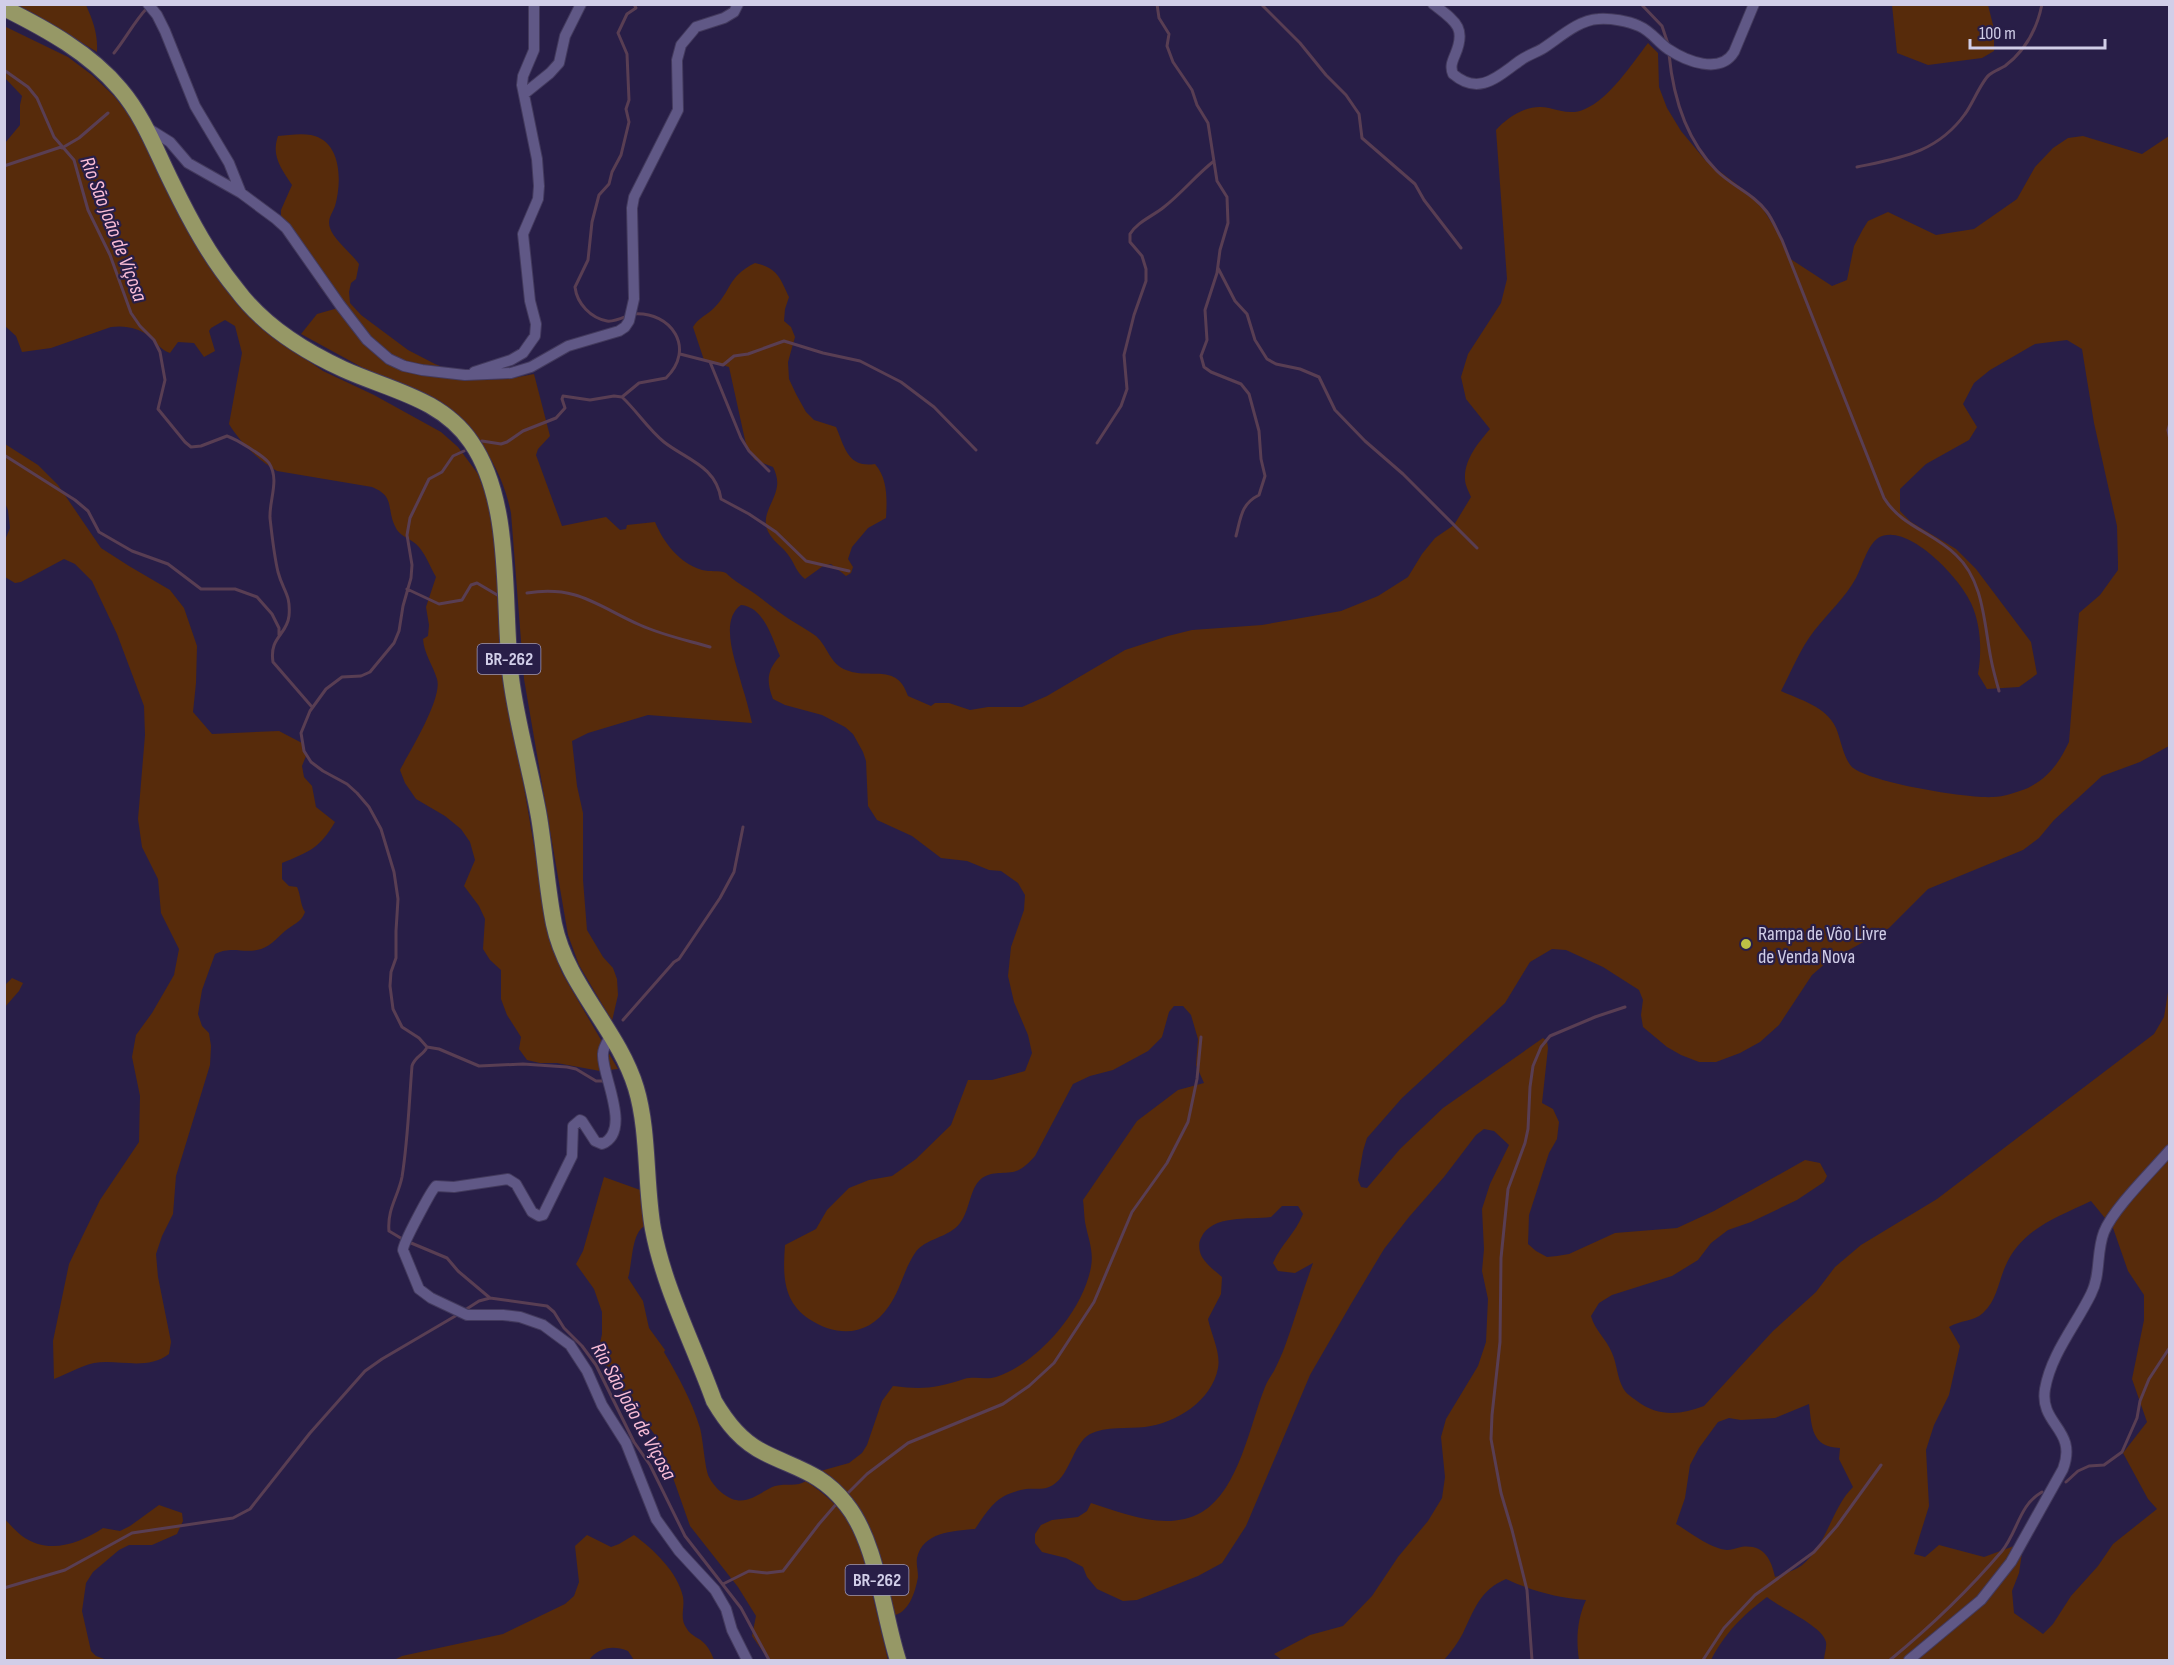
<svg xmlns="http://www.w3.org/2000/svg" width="2174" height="1665" font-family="'Sofia Sans Condensed',sans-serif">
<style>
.green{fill:#572b0b;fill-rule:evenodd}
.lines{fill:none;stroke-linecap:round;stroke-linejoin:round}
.stream{stroke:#593e53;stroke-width:3}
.minor-casing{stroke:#433a5d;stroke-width:12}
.trunk-casing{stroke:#433a5d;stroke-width:18}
.minor{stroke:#605886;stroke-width:10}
.trunk{stroke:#969866;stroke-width:16}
.poi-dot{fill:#bbc045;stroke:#281e47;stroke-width:2}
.labels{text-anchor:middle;stroke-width:4.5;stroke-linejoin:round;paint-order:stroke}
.shield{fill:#281e47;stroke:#9e99b8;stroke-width:1.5}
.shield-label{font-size:18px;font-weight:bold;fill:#d1cee8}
.poi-label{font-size:20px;fill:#d1cee8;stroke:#281e47;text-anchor:start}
.water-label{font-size:21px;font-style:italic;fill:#fabdd7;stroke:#281e47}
</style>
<rect width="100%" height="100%" fill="#281e47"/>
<path class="green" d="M8,5H86C93,21 98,34 97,52L33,13Z
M1892,5H1988L1994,29V51L1982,58L1928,65L1897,53Z
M4,26L68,57L92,75L114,96L132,119L180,215L294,351L323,371L374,395L441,432L458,447L478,474L493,516L503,664L550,940L562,973L618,1069L600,1071L557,1063H540L527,1060L519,1049L521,1037L507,1015L501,999V970L490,960L483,949L485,919L479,906L464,886L475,860L470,842L461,829L445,816L416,799L405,783L400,770C410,751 443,698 437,679C433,665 424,654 423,639L428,636L429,625L426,607L436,577C430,567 425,552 416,544C410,539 401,536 397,530C385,510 397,497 372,487L277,471C259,461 239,441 229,424L242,353L235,326L225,320L211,328L209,331L215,351L204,357L194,343L178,342L170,353C161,350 158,344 151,338C140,328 125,325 111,327L51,348L22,352L16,336L5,326V143L20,125V105L22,96L5,78Z
M1648,43L1658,53L1659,87L1667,108L1681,131L1706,161L1748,193L1763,209L1780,236L1789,258L1832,286L1847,280L1854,246L1863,229L1868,221L1888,212L1936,235L1974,229L2017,199L2035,167L2053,148L2068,138L2083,136L2142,154L2169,136V746L2140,762L2102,776L2054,820L2039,838L2023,850L1928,889L1889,928L1827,962L1812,975L1779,1025L1760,1042L1740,1053L1716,1062H1699L1681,1055L1667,1047L1643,1027L1641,1015L1643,1000L1639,990L1603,967L1566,950L1552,949L1530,962L1505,1003L1402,1098L1367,1138L1363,1151L1358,1180L1361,1187L1367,1188L1400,1149L1443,1108L1543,1038L1547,1041L1548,1048L1542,1103L1553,1109L1559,1122L1557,1139L1549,1153L1529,1215L1528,1244L1536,1251L1547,1257L1557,1256L1569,1254L1615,1233L1677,1228L1714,1211L1805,1160L1820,1163L1827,1176L1824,1182L1797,1200L1751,1222L1728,1230L1711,1243L1698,1260L1672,1276L1612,1295L1599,1303L1591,1316C1595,1331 1606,1338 1612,1353C1617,1364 1617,1377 1623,1388C1626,1394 1632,1397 1637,1401C1658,1417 1681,1415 1704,1406L1773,1331L1816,1292L1835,1267L1861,1245L1937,1199L2154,1034L2164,1017L2169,986V1660H1824C1824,1655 1827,1648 1826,1642C1823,1626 1780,1608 1767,1597C1742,1616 1725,1633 1711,1660H1579C1576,1639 1577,1620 1586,1600C1557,1598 1532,1591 1506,1579C1480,1590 1474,1610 1463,1633C1458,1643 1451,1652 1444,1660H1282L1274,1654L1310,1635L1343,1626L1372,1596L1398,1557L1428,1521L1442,1498L1445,1477L1441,1437L1446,1419L1478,1366L1486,1342L1488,1299L1482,1271L1484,1249L1482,1209L1490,1184L1509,1145L1494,1131L1484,1129L1476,1135L1444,1177L1409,1217L1384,1249L1351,1304L1310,1375L1246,1526L1222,1563L1198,1576L1137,1600L1123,1601L1097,1589L1087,1577L1083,1567L1066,1558L1042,1552L1035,1543V1534L1041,1525L1052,1520L1078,1517L1087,1511L1091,1503C1126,1514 1167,1532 1202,1512C1239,1490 1250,1424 1265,1387C1267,1381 1271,1376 1274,1371C1278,1363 1282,1354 1285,1346C1295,1319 1303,1290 1313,1263L1295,1273L1278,1271L1273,1263C1281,1244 1295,1234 1303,1214L1298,1206H1282L1271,1217C1249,1220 1212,1214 1201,1238C1198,1243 1199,1252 1202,1257C1206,1264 1215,1271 1222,1277L1221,1294L1208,1319C1211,1334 1221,1353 1218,1368C1212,1401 1176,1423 1145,1427C1128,1429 1106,1426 1090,1434C1072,1444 1070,1479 1049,1487C1042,1490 1033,1488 1026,1489C997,1494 990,1507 975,1529C952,1531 923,1532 917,1558C916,1564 918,1570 918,1577C915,1593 909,1613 892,1616L876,1546L817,1472L849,1463L862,1453L867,1445L882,1401L893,1386C923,1390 936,1388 964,1379C975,1376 986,1380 996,1377C1038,1363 1083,1311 1091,1267C1094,1251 1088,1238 1085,1222C1084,1215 1084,1207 1083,1200L1137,1121L1178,1090L1204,1083L1196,1065L1198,1039L1191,1015L1183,1006H1174L1169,1012L1162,1037L1148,1051L1113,1070L1090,1076L1073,1084L1035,1156C1029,1163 1022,1170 1013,1172C1000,1174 988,1171 979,1181C970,1190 969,1212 960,1223C949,1238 925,1238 915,1253C904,1269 900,1291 889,1306C869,1336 838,1338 809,1319C782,1301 783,1273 785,1245L816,1229L827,1210L849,1188L869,1180L892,1176L916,1159L951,1125L968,1080H992L1025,1071L1032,1053L1028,1035L1014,1002L1008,976L1011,947L1024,910L1025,895L1018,883L1001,871L989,870L967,861L941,858L912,836L877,820L868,806L866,761L863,752L853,734L845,727L822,715L785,705L773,699C766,681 767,670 780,656C772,638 764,607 741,605C718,621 737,665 742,686C746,698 749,710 752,723L648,715L588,733L572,741L577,786L583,813V880L587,930L603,957L613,968L617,979L618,995L612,1021L579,965L568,935L524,679L511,513C506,489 498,469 484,449L365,369L301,334L317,314L338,308L320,287L281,220V210L292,185C281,168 271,156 278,136C288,135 301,133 311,135C342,141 342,182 335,206C332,214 327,219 330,228C334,240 351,253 359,264L356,279L351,283L349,292L350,303L361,315L408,350L435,364L476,380L508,379L534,374L550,436L538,449L536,455L562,526L606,517L620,530L626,529L627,525L655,522C664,543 679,563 702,570C710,572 719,570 726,573C733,580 740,584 748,589C762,598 775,610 789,619C798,625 808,630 816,636C828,647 830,664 846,670C870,680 897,662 908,696L931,706L935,703H949L970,710L988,707H1022L1047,696L1125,650L1168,636L1192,630L1262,625L1341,611L1378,596L1408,577L1422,554L1435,538L1454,525L1471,497C1469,492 1465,485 1465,479C1464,460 1478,443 1490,429L1466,399L1461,377L1468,354L1501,303L1507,279L1496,130C1509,116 1529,103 1549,108C1562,111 1572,115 1585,109C1609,99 1632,64 1648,43ZM2067,340L2082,349L2094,423L2117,526L2118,563V570L2100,595L2079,613L2069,742C2059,763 2049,777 2028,788C2018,792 2003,797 1993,797C1970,799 1865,782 1851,766C1843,756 1841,740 1836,728C1826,706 1800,700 1781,691C1791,672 1800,649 1814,631C1828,613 1845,598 1856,578C1862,567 1867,546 1878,538C1906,520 1961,579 1971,603C1981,625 1982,651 1978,674L1987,689L2019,687L2037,674L2031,642L1976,569L1956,549L1911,522L1900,511V489L1926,464L1969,440L1977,427L1963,404L1974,383L1990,370L2035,344ZM2091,1201L2113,1228L2128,1271L2144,1295V1320L2132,1379L2147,1422L2123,1453L2148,1499L2157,1509L2113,1544L2098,1566L2071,1596L2053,1624L2043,1634L2014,1613L2012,1591L2019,1573L2022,1553L2014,1546L1984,1557L1939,1545L1925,1557L1914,1554L1929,1506L1926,1450L1934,1425L1949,1395L1960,1346L1949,1327C1960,1320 1973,1322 1983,1313C1997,1300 1998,1283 2005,1267C2021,1229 2056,1218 2091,1201ZM1809,1404C1812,1427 1811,1447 1840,1448L1839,1459L1853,1487C1831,1509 1827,1546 1801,1566C1794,1571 1783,1574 1775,1577C1771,1558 1763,1544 1741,1547C1736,1548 1731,1550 1727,1550C1709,1548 1690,1532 1676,1524L1685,1498L1690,1465L1699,1448L1718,1422L1729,1418L1741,1420L1775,1418Z
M755,263C778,268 780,278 789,297L785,309L784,321L791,327L795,337L788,362L789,379L796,394L806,412L814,420L836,427C845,448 848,468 875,464C888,479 887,499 886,518L868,528L852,547L848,559L853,567L851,573L846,576L831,564L823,566L805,579C796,572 795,564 789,556C784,548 775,543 770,535C758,517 775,503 777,486C778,480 776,473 773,467L755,460L747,449L729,367L704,360L693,327C698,318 707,315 714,308C732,290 727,277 755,263Z
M5,444L38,465L58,485L101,548L129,566L170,590L184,608L197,646L196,683L193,712L212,734L279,731L302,743L306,756L302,766L304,777L312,786L316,807L335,822C320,848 309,852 282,863V879L289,886L297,887C301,896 300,904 305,912C301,923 293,924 285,931C276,939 269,948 257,950C241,953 232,946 215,954L202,990L198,1014L202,1026L209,1033L211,1046L210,1065L176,1176L173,1214L162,1236L156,1254L158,1277L171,1342L169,1354C147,1371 119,1359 94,1363C81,1366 67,1374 54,1379L53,1341L69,1264L100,1200L139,1142L140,1096L132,1057L136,1035L152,1013L174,975L179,949L161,913L158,879L142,847L138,819L145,735L144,706L117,634L92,581L75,564L64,559L21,582L15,583L5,577V540L10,528L8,510L5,503Z
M12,978L23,983L19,991L5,1007V985Z
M604,1177L643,1191L647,1225C631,1230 633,1262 628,1278L643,1301L649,1328L665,1350L664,1352C678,1376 692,1401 700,1428C703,1439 705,1470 709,1477C714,1487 723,1495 732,1499C749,1505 761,1491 775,1486C786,1483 797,1487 806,1481C856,1515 861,1542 873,1597C878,1618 883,1639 888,1660H769L752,1636L756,1616L738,1587L690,1526L671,1472L655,1435L608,1371L599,1348L602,1334V1312L594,1289L576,1264L583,1251Z
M159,1505L182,1513L183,1521L177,1534L152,1545H129L119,1550L93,1572L86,1583L82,1611L91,1651L96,1656L107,1660H5V1519C10,1525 16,1531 22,1536C48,1555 79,1544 103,1528L120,1531L130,1526Z
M587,1535L611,1547L619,1544L634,1535C653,1549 678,1572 683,1597C685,1609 679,1618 687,1629C691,1636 700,1638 705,1644C709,1648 712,1655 714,1660H634L628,1651C613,1645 599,1647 589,1660H394L402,1656L503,1634L565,1604L574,1596L579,1582L575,1546Z"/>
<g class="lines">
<path class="stream" d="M1157,4L1159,18L1169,34L1167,46L1173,62L1192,90L1197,105L1208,123L1217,181L1227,197L1228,223L1220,250L1217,273L1205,310L1207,340L1201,356L1204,367L1211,372L1241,384L1249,394L1259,431L1261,459L1265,476L1259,495C1241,504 1241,517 1236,536
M1261,4L1300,43L1326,75L1346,95L1359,114L1362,138L1415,184L1424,200L1461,248
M1641,4L1662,26L1668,44
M114,53C126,38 134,22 147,8
M1669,54C1673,96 1686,140 1717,171C1732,186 1754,194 1767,212C1773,220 1777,231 1782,240L1884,498C1902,527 1933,532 1956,555C1984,581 1984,624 1991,659C1993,670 1996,680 1999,691
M4,70L28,87L37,98L54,137L74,160L88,210L110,255L131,313L140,326L154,340L160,352L165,380L158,409L185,442L191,447L201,446L227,436C236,439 264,456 269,463C280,480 269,500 270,518C272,536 274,555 278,572C283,591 291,594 289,616C287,635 269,637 273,662L312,707
M62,148L79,138L108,113
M4,166L61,147
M1857,167C1900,158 1937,153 1965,114C1972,105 1981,82 1989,75C1994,71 2000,69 2005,66C2026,50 2037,30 2042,4
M1218,268L1235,301L1247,314L1255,340L1267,359L1276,364L1300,369L1319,377L1335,410L1365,441L1403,474L1477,548
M627,316C622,318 613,322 607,321C591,318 577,304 575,287L588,260L592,222L599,195L609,184L612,172L621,155L629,122L626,109L629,100L627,54L618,33L627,14L636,8L634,4
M680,354L723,365L734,356L748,354L784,341L823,353L860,361L901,382L934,407L976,450
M710,362L741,438L749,451L769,471
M622,397L639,383L666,378C696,349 672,311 633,314
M2170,423L2168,430L2170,440
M482,441L501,444L507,442L523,431L556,418L565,408L562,399L563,396L590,400L614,396L622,397C637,411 648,429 664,442C687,460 716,466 721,499L749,514L776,532L806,561L849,571
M1097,443L1121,406L1127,389L1124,355L1134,315L1146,281V269L1142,256L1130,242V234C1137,222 1153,216 1164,207C1182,193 1196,175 1214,161
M4,455L75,500L88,511L99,532L132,551L168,564L201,589H235L257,597L272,614L279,628V635
M407,589L439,604L462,600L471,585L477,583L499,596
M527,593C578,585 597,606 640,625C662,635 686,640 710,647
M623,1020L674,962L679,959L720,898L734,872L743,827
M427,1047C424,1055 415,1056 412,1066C409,1103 408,1140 402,1177C398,1197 387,1209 389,1231L404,1240L447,1258L458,1271L490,1298L547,1306L554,1312L564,1328L582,1346L596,1365L634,1442L650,1465L685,1536L741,1608L769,1660
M427,1047L419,1038L402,1027L393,1009L390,986L391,972L396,958V931L398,899L394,872L381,829L369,807L357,793L347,784L323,771L311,762L304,751L301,733L310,711L326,689L342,677L361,676L370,672L394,643L399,631L403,606L411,578L412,565L407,535L410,518L429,479L442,472L453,456L464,451
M427,1047L439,1049L479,1066L523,1064L567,1067L576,1069L596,1081H603L605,1079
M465,1310L479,1301L490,1298
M2066,1482L2078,1471L2089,1466L2104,1465L2122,1452L2137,1418L2140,1401L2149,1379L2170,1347
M845,1496L867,1474L908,1443L1003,1404L1029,1386L1054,1363L1094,1302L1132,1212L1167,1163L1188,1122L1197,1079L1201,1037
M723,1584L749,1571L767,1573L783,1571L819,1524L838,1502
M4,1588L65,1570L132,1533L233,1518L250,1509L310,1433L365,1371L382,1359L457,1315
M1532,1660L1527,1590L1512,1530L1501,1493L1491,1439L1492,1415L1500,1342L1501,1258L1508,1189L1525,1143L1528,1129L1530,1087L1533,1066L1541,1047L1550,1036L1595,1017L1625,1007
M1703,1660L1724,1628L1755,1595L1814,1552L1837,1526L1881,1465
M1890,1660C1930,1627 1968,1591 2002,1551C2018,1531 2019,1505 2042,1492"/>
<defs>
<path id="minor" d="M148,4L157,15L165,31L195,106L229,163L241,193
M1433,4C1455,21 1467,27 1455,55C1452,62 1450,67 1453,74C1480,97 1499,75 1521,60C1528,55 1535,53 1542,49C1558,39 1578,20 1598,19C1611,18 1628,21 1639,26C1651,31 1658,42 1668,49C1686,61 1720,75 1734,52L1754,4
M524,94L550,73L559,63L565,36L581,4
M146,127L170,142L188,163L241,193L276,219L286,228L340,305L367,340L389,359L404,366L422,370L465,375L511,373L531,367L568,346L619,331L625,327L629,321L634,299L632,208L634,197L678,110L677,60L681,45L696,27L724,18L734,12L738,4
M474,372L511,360L523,353L535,336L536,324L530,301L523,234L538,199L539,186L537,159L522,85L523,76L534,50V4
M610,1037C607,1042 603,1048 603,1054C601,1074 633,1131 602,1144L595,1141L582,1121L580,1120L573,1126L572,1156L543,1215L539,1216L532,1212L516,1184L508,1179L454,1187L436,1186C432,1189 403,1243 403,1250L419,1289L431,1298L467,1315H503L520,1317L543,1325L570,1345L587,1371L602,1405L626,1443L656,1519L679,1551L715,1590L726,1609L732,1630L747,1660
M1909,1660L1981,1600L2011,1562L2063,1469C2078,1429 2039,1425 2045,1389C2051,1354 2076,1325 2091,1294C2101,1275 2096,1252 2104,1232C2113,1209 2152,1171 2170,1150"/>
<path id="trunk" d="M4,8C46,29 90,53 120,89C144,117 156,151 172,183C191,222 210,257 237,290C263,325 304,351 343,369C389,390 441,398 471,442C514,504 502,605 511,678C517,725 531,771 539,817C545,853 547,889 554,924C567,986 618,1029 636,1088C649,1131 645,1184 653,1229C664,1288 694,1345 714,1401C727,1423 742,1442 765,1453C797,1469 822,1473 846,1504C877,1542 883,1614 898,1660"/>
</defs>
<use href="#minor" class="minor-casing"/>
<use href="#trunk" class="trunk-casing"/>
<use href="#minor" class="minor"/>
<use href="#trunk" class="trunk"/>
</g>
<circle class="poi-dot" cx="1746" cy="944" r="6"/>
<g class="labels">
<g class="shield">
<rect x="477.5" y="644" width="63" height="30" rx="4.5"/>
<rect x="845.5" y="1565" width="63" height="30" rx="4.5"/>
</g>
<g class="shield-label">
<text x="509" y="665">BR-262</text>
<text x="877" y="1586">BR-262</text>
</g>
<g class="poi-label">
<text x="1758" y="940">Rampa de Vôo Livre<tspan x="1758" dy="23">de Venda Nova</tspan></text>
</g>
<g class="water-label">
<text transform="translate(114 229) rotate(69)" y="7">Rio São João de Viçosa</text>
<text transform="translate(634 1411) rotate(61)" y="7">Rio São João de Viçosa</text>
</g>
</g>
<rect width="2174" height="1665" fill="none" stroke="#d1cee8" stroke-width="12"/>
<path d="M1970 39v9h135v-9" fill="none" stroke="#d1cee8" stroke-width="3"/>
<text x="1979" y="39" font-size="18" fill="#d1cee8" stroke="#281e47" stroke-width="4.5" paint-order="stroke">100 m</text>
</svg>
